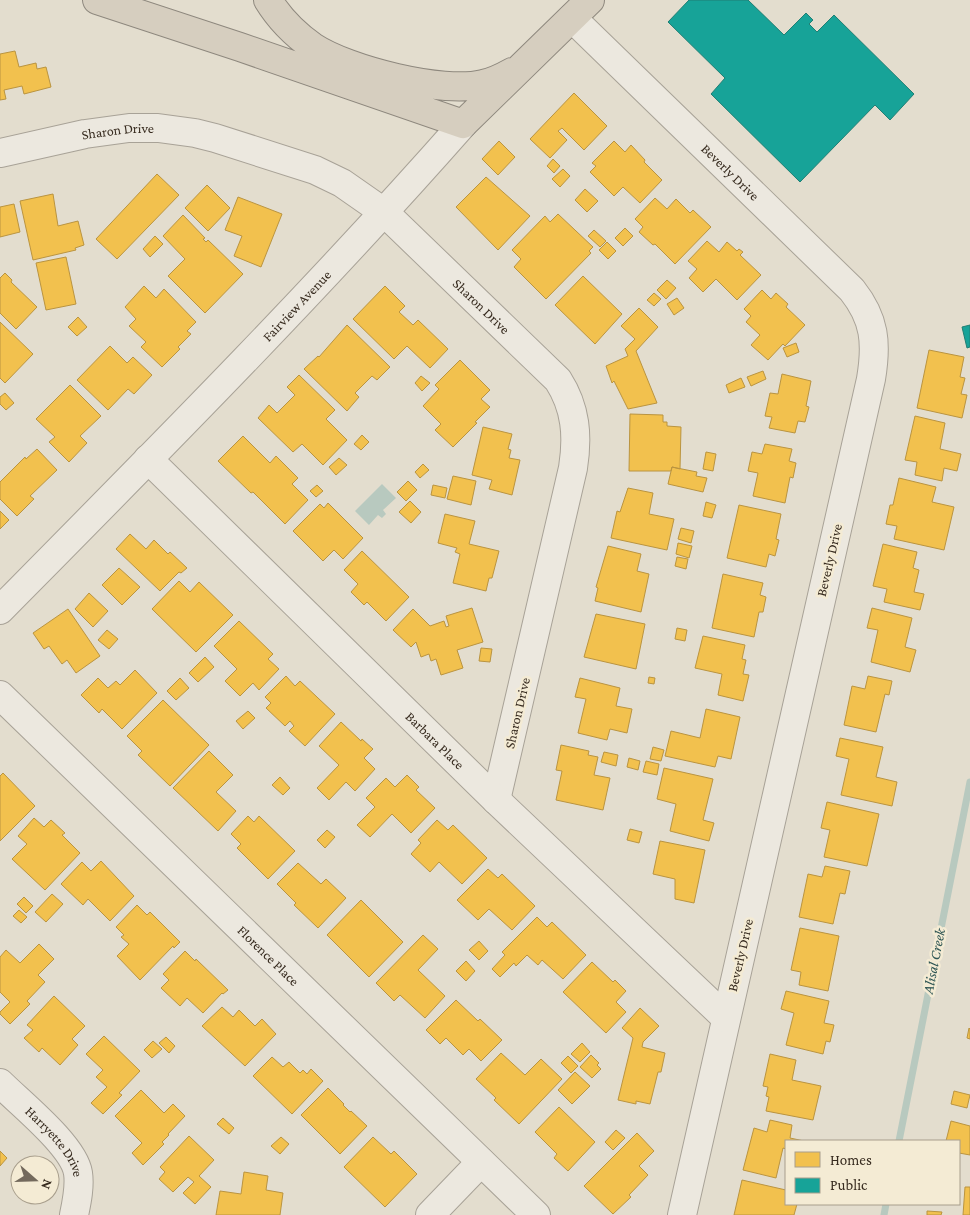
<svg xmlns="http://www.w3.org/2000/svg" width="970" height="1215" font-family="'Crimson Pro',serif">
<style>
.water{fill:#b8c9bf}
.homes{fill:#f2c14e;stroke:#ba9440}
.public{fill:#17a398;stroke:#217f74}
.lines{fill:none;stroke-linecap:round;stroke-linejoin:round}
.stream{stroke:#b8c9bf;stroke-width:7}
.street-casing{stroke:#a8a297;stroke-width:30}
.highway-casing{stroke:#8e887e;stroke-width:30}
.street{stroke:#ece8df;stroke-width:28}
.highway{stroke:#d6cebf;stroke-width:28}
.labels{text-anchor:middle;stroke-width:5;stroke-linejoin:round;paint-order:stroke}
.street-label{font-size:14px;fill:#372b1f;stroke:#f4ebd4}
.water-label{font-size:15px;font-style:italic;fill:#2f5654;stroke:#f4ebd4}
</style>
<rect width="100%" height="100%" fill="#e3ddce"/>
<path class="water" d="M382,484L396,498L383,510L386,514L382,518L378,515L369,525L355,511Z"/>
<path class="homes" d="M15,51L19,67L36,63L37,69L46,67L51,87L24,94L22,86L4,90L6,99L0,100V54Z
M574,93L607,126L584,150L562,128L558,131L567,140L550,158L530,139Z
M499,141L515,157L498,175L482,159Z
M614,141L625,152L631,145L645,160L644,162L662,180L640,203L623,187L614,196L590,172L596,166L592,163Z
M553,159L560,166L554,173L547,166Z
M563,169L570,176L560,187L552,179Z
M157,174L179,195L117,259L96,239Z
M486,177L530,216L498,250L456,207Z
M207,185L230,208L208,231L185,208Z
M585,189L598,201L587,212L575,200Z
M53,194L58,226L78,221L84,245L75,248L76,250L33,260L20,201Z
M238,197L282,214L261,267L234,256L242,236L225,230Z
M655,198L667,209L676,199L690,213L693,210L711,227L675,264L655,244L653,245L639,232L643,227L635,219Z
M14,204L20,232L0,237V207Z
M558,214L593,247L589,251L591,253L546,299L514,267L521,259L512,250L545,216L550,222Z
M183,215L205,238L203,239L206,242L208,240L243,274L205,313L168,276L185,259L163,236Z
M625,228L633,236L623,246L615,238Z
M594,230L606,241L600,247L588,236Z
M155,236L163,244L150,257L143,249Z
M707,241L719,252L727,242L737,251L739,249L743,252L740,255L761,275L737,300L716,279L703,292L689,278L697,269L688,261Z
M607,242L616,251L608,259L599,250Z
M66,257L76,304L46,310L36,263Z
M5,273L12,280L11,282L37,307L16,329L0,313V278Z
M583,276L622,314L595,344L555,305Z
M667,280L676,288L666,299L657,290Z
M144,286L156,298L164,289L196,322L187,331L191,334L178,347L180,349L162,367L141,347L146,342L129,326L136,319L125,307Z
M385,286L405,306L399,312L413,325L418,320L448,349L430,368L407,346L394,359L353,319Z
M762,290L771,299L776,293L788,304L786,307L805,325L785,346L783,344L768,360L751,345L760,335L746,322L751,316L744,309Z
M654,293L661,299L654,306L647,300Z
M677,298L684,308L674,315L667,304Z
M639,308L658,327L636,351L657,403L628,409L614,381L612,383L606,366L628,356L625,349L635,339L621,326Z
M78,317L87,327L77,336L68,327Z
M0,322L33,354L5,383L0,378Z
M347,325L390,367L377,380L372,376L355,393L359,397L347,411L304,369L318,356L319,357Z
M796,343L799,352L787,357L783,348Z
M110,346L127,363L133,357L152,375L134,394L128,389L108,410L77,380Z
M929,350L964,357L960,377L965,378L961,394L967,395L962,418L917,408Z
M460,360L490,390L481,399L490,407L475,422L477,423L453,447L435,430L441,424L423,406L439,389L435,385Z
M763,371L766,379L751,386L747,377Z
M782,374L811,381L806,406L809,407L805,422L798,421L795,433L769,428L772,417L765,416L770,393L778,394Z
M299,375L335,410L326,419L347,440L323,465L302,444L293,452L258,418L269,405L277,413L295,395L287,387Z
M421,376L430,383L422,391L415,383Z
M741,378L745,387L729,393L726,385Z
M70,385L101,416L80,436L87,443L69,462L49,442L55,437L36,419Z
M5,393L14,403L6,410L0,404V397Z
M630,414L663,415V422H667V426L681,427L680,469L672,467L671,471H629Z
M915,416L945,423L940,449L961,454L957,471L944,468L942,481L915,475L917,462L905,460Z
M483,427L512,434L508,449L511,450L509,458L520,460L512,495L489,489L492,480L472,475Z
M362,435L369,442L361,450L354,444Z
M243,436L270,463L276,456L298,478L292,484L308,500L285,524L253,492L251,493L218,461Z
M765,444L792,449L789,461L796,463L793,478L790,477L785,503L753,496L758,473L748,471L752,452L762,454Z
M37,449L57,470L30,496L34,499L17,516L0,499V482L25,457L26,459Z
M706,452L716,454L713,471L703,469Z
M339,458L347,465L336,475L329,467Z
M423,464L429,470L420,478L415,472Z
M672,467L697,472L696,476L707,478L703,492L668,484Z
M453,476L476,481L471,505L447,499Z
M899,478L936,487L932,502L954,507L944,550L894,539L897,526L886,524L890,505H893Z
M408,481L417,490L406,501L397,492Z
M317,485L323,491L316,497L310,491Z
M433,485L447,488L445,498L431,495Z
M628,488L653,493L649,514L674,519L667,550L611,538L617,511L620,512Z
M410,501L421,512L411,523L399,512Z
M706,502L716,505L712,518L703,516Z
M328,503L363,538L343,559L334,550L323,561L293,531L320,504L324,508Z
M739,505L781,514L776,539L779,540L775,556L769,554L766,567L727,558Z
M0,511L9,520L0,529Z
M445,514L475,521L469,544L499,551L492,578H489L486,591L453,583L460,554L455,552L457,548L438,543Z
M681,528L694,531L691,543L678,539Z
M130,534L146,549L154,540L168,554L170,552L187,568L181,573L179,572L160,591L116,549Z
M678,543L692,546L689,558L676,554Z
M883,544L917,552L913,568L919,570L914,592L924,594L920,610L884,602L887,589L873,586Z
M608,546L641,554L637,571L649,574L641,612L595,601L598,588L596,587Z
M362,551L409,597L386,621L367,602L364,605L351,592L358,584L344,570Z
M677,557L688,559L686,569L675,566Z
M119,568L140,587L122,605L102,585Z
M723,574L763,583L760,595L766,597L763,612H759L754,637L712,628Z
M179,581L190,592L199,582L233,615L196,652L152,609Z
M89,593L108,611L93,627L75,609Z
M472,608L483,642L457,650L463,668L441,675L436,659L431,661L429,654L421,657L416,642L411,647L393,630L413,609L430,626L444,621L446,627L449,626L446,616Z
M872,608L912,618L905,647L916,650L910,672L871,662L878,630L867,628Z
M68,609L100,656L76,673L67,660L62,664L49,646L44,649L33,633Z
M596,614L645,624L636,669L584,657Z
M239,621L273,654L268,659L279,669L259,690L253,683L240,696L225,681L237,669L214,646Z
M677,628L687,630L685,641L675,639Z
M107,630L118,639L109,649L98,640Z
M703,636L745,645L742,659L746,660L743,674L749,675L743,701L718,695L722,674L695,668Z
M481,648L492,649L490,662L479,661Z
M205,657L214,667L198,682L189,673Z
M135,670L157,693L122,729L102,709L99,713L81,695L98,678L108,688L116,681L120,685Z
M286,676L295,686L300,681L335,714L305,746L289,731L294,726L290,721L285,726L266,708L271,703L265,697Z
M868,676L892,681L889,695L885,694L876,732L844,725L852,686L865,689Z
M649,677L655,678L654,684L648,683Z
M180,678L189,688L176,700L167,691Z
M580,678L620,688L616,706L632,709L627,733L610,729L607,740L578,733L586,699L575,697Z
M163,700L209,745L170,786L138,755L142,751L127,736Z
M706,709L740,717L731,759L718,756L715,767L665,756L671,731L700,738Z
M248,711L255,718L243,729L236,721Z
M341,722L361,741L362,739L373,749L364,758L375,769L355,791L346,782L329,800L317,788L339,765L319,746Z
M840,738L883,747L876,777L897,782L892,806L841,795L849,759L836,756Z
M561,745L589,751L588,755L598,757L594,775L610,778L603,810L556,800L562,771L556,770Z
M653,747L664,750L661,761L650,759Z
M209,751L233,775L216,792L236,811L218,831L173,788Z
M604,752L618,755L616,766L601,762Z
M629,758L640,761L638,770L627,767Z
M646,761L659,764L657,775L643,772Z
M664,768L713,779L703,820L714,823L709,841L670,831L676,804L657,799Z
M3,773L35,806L0,841V776Z
M407,775L419,787L416,790L435,808L411,833L392,814L370,837L357,825L375,807L366,798L386,778L395,787Z
M280,777L290,788L283,795L272,785Z
M827,802L879,814L867,866L824,857L830,830L821,828Z
M248,816L254,822L259,816L295,851L268,879L237,848L241,844L231,834Z
M34,818L44,827L51,820L65,833L62,835L80,853L45,890L12,859L27,844L18,836Z
M437,820L448,830L453,825L487,858L462,884L439,862L430,872L411,854L421,843L418,840Z
M630,829L642,832L639,843L627,840Z
M327,830L335,837L325,848L317,840Z
M660,841L705,850L694,903L675,899V879L653,874Z
M101,861L134,896L110,921L88,899L83,905L61,884L82,862L91,871Z
M298,863L321,884L326,879L346,898L318,928L294,905L296,903L277,884Z
M825,866L850,871L845,894L840,893L833,924L799,917L808,874L822,877Z
M488,869L498,878L502,874L535,906L512,930L489,909L478,920L457,900Z
M52,894L63,904L46,922L35,912Z
M24,897L33,906L26,913L17,904Z
M361,900L403,942L369,977L327,935Z
M137,905L147,915L150,912L180,942L174,948L173,946L140,980L117,956L129,944L121,937L124,935L116,927Z
M19,910L27,917L21,923L13,916Z
M537,917L547,927L552,922L586,955L563,979L542,960L538,965L527,955L516,966L514,963L500,977L492,969L505,955L502,952Z
M800,928L839,936L828,991L799,985L801,972L791,970Z
M423,935L438,949L418,970L445,996L425,1018L400,995L394,1001L376,983Z
M479,941L488,951L479,960L469,950Z
M39,944L54,959L38,975L45,982L27,1001L30,1004L10,1024L0,1014V1012L10,1002L0,992V957L6,950L20,963Z
M185,951L195,961L196,959L228,990L223,994L222,993L203,1013L187,998L180,1006L161,988L169,980L163,974Z
M466,961L475,971L466,981L456,971Z
M592,962L613,982L615,980L626,991L616,1002L626,1012L606,1033L563,992Z
M786,991L829,1001L824,1023L834,1025L830,1042L826,1041L823,1054L786,1045L794,1013L781,1009Z
M54,996L85,1026L72,1039L78,1045L60,1065L42,1048L39,1052L24,1038L33,1030L27,1025Z
M456,1000L478,1021L480,1019L502,1040L481,1061L469,1049L463,1055L446,1038L440,1044L426,1030Z
M222,1007L233,1017L239,1010L255,1026L262,1019L276,1034L245,1066L202,1026Z
M640,1008L659,1026L643,1042L642,1047L665,1053L661,1072H658L650,1104L636,1101V1104L618,1100L633,1038L622,1028Z
M969,1028L970,1029V1039L967,1038Z
M104,1036L140,1071L119,1093L122,1095L103,1114L91,1103L107,1087L96,1077L103,1070L86,1054Z
M166,1037L175,1046L169,1053L159,1043Z
M153,1041L162,1049L152,1058L144,1050Z
M582,1043L590,1052L580,1062L571,1054Z
M501,1053L525,1075L541,1059L562,1079L519,1124L494,1100L496,1098L476,1079Z
M770,1054L796,1060L792,1080L821,1086L813,1120L766,1111L769,1097L766,1096L768,1087L763,1086Z
M591,1055L599,1063L597,1065L601,1069L592,1078L580,1067Z
M568,1056L578,1066L571,1073L561,1063Z
M272,1057L283,1067L289,1062L300,1073L303,1070L307,1074L311,1069L323,1081L292,1114L253,1076Z
M575,1072L590,1086L572,1104L558,1090Z
M328,1088L344,1104L343,1105L350,1112L351,1111L367,1126L340,1154L301,1115Z
M141,1090L164,1113L173,1104L185,1116L168,1134L169,1135L162,1142L164,1144L143,1165L132,1153L142,1143L115,1116Z
M954,1091L970,1095L967,1108L951,1104Z
M559,1107L595,1142L568,1171L554,1158L557,1154L535,1132Z
M223,1118L234,1128L229,1134L217,1124Z
M770,1120L792,1125L790,1138L804,1141H786V1149L783,1148L776,1178L743,1170L754,1128L767,1132Z
M951,1121L970,1126V1155L959,1153V1141H946Z
M616,1130L625,1138L613,1150L605,1142Z
M637,1133L654,1151L639,1166L648,1175L629,1195L631,1197L613,1214L584,1186Z
M189,1136L214,1160L199,1176L211,1187L195,1204L183,1193L194,1182L188,1177L173,1192L159,1179L165,1172L160,1167Z
M281,1137L289,1144L280,1154L271,1146Z
M373,1137L391,1154L394,1151L417,1174L385,1207L344,1167Z
M0,1151L7,1158L0,1166Z
M244,1172L268,1176L266,1190L283,1193L280,1215H216L220,1191L241,1194Z
M742,1180L786,1190V1204H797L794,1215H734Z
M965,1187H970V1215H963Z
M927,1211L942,1212L941,1215H927Z"/>
<path class="public" d="M689,0H748L784,35L806,13L813,20L809,24L817,32L834,15L914,94L890,120L875,105L800,182L711,94L725,78L668,22Z
M970,325V347L967,348L962,327Z"/>
<g class="lines">
<path class="stream" d="M899,1141L970,782
M884,1215L886,1204"/>
<defs>
<g id="street">
<path id="s1" d="M572,18L852,290C875,319 877,343 871,379L682,1215"/>
<path id="s2" d="M0,153L85,134L129,128H158L195,133L215,138L315,170L342,183L385,213L558,380C576,408 578,436 573,468L496,800"/>
<path id="s3" d="M148,459L496,800L726,1018"/>
<path id="s4" d="M0,610C157,451 315,292 463,124"/>
<path id="s5" d="M0,695L536,1215"/>
<path id="s6" d="M0,1083C20,1103 74,1146 78,1173C80,1186 77,1201 74,1215"/>
<path d="M430,1215L481,1162"/>
</g>
<path id="highway" d="M97,0L240,47L463,124L590,0
M268,0C279,18 296,35 313,47C348,70 443,94 483,84C493,82 503,77 512,72"/>
</defs>
<use href="#street" class="street-casing"/>
<use href="#highway" class="highway-casing"/>
<use href="#street" class="street"/>
<use href="#highway" class="highway"/>
</g>
<g class="labels">
<g class="street-label">
<text dy="5" stroke="none"><textPath href="#s2" startOffset="120">Sharon Drive</textPath></text>
<text dy="5" stroke="none"><textPath href="#s1" startOffset="221">Beverly Drive</textPath></text>
<text dy="5" stroke="none"><textPath href="#s2" startOffset="540">Sharon Drive</textPath></text>
<text dy="5" stroke="none"><textPath href="#s4" startOffset="425">Fairview Avenue</textPath></text>
<text transform="translate(829 560) rotate(-77)" y="5">Beverly Drive</text>
<text transform="translate(517 713) rotate(-77)" y="5">Sharon Drive</text>
<text dy="5" stroke="none"><textPath href="#s3" startOffset="402">Barbara Place</textPath></text>
<text dy="5" stroke="none"><textPath href="#s5" startOffset="374">Florence Place</textPath></text>
<text transform="translate(740 955) rotate(-77)" y="5">Beverly Drive</text>
<text dy="5" stroke="none"><textPath href="#s6" startOffset="81">Harryette Drive</textPath></text>
</g>
<g class="water-label">
<text transform="translate(934 961) rotate(-79)" y="5">Alisal Creek</text>
</g>
</g>
<rect x="785" y="1140" width="175" height="65" fill="#f4ebd4" stroke="#a89e8c"/>
<rect x="795" y="1152" width="25" height="15" fill="#f2c14e" stroke="#a89e8c"/>
<text x="830" y="1165" font-size="15" fill="#372b1f">Homes</text>
<rect x="795" y="1178" width="25" height="15" fill="#17a398" stroke="#a89e8c"/>
<text x="830" y="1190" font-size="15" fill="#372b1f">Public</text>
<g transform="translate(35 1180) rotate(110)"><circle r="24" fill="#f4ebd4" stroke="#a89e8c"/>
<path d="M0-4L9 19L0 12L-9 19Z" fill="#73695c"/>
<text y="-8" font-size="14" font-weight="bold" text-anchor="middle" fill="#372b1f">N</text>
</g>
</svg>
